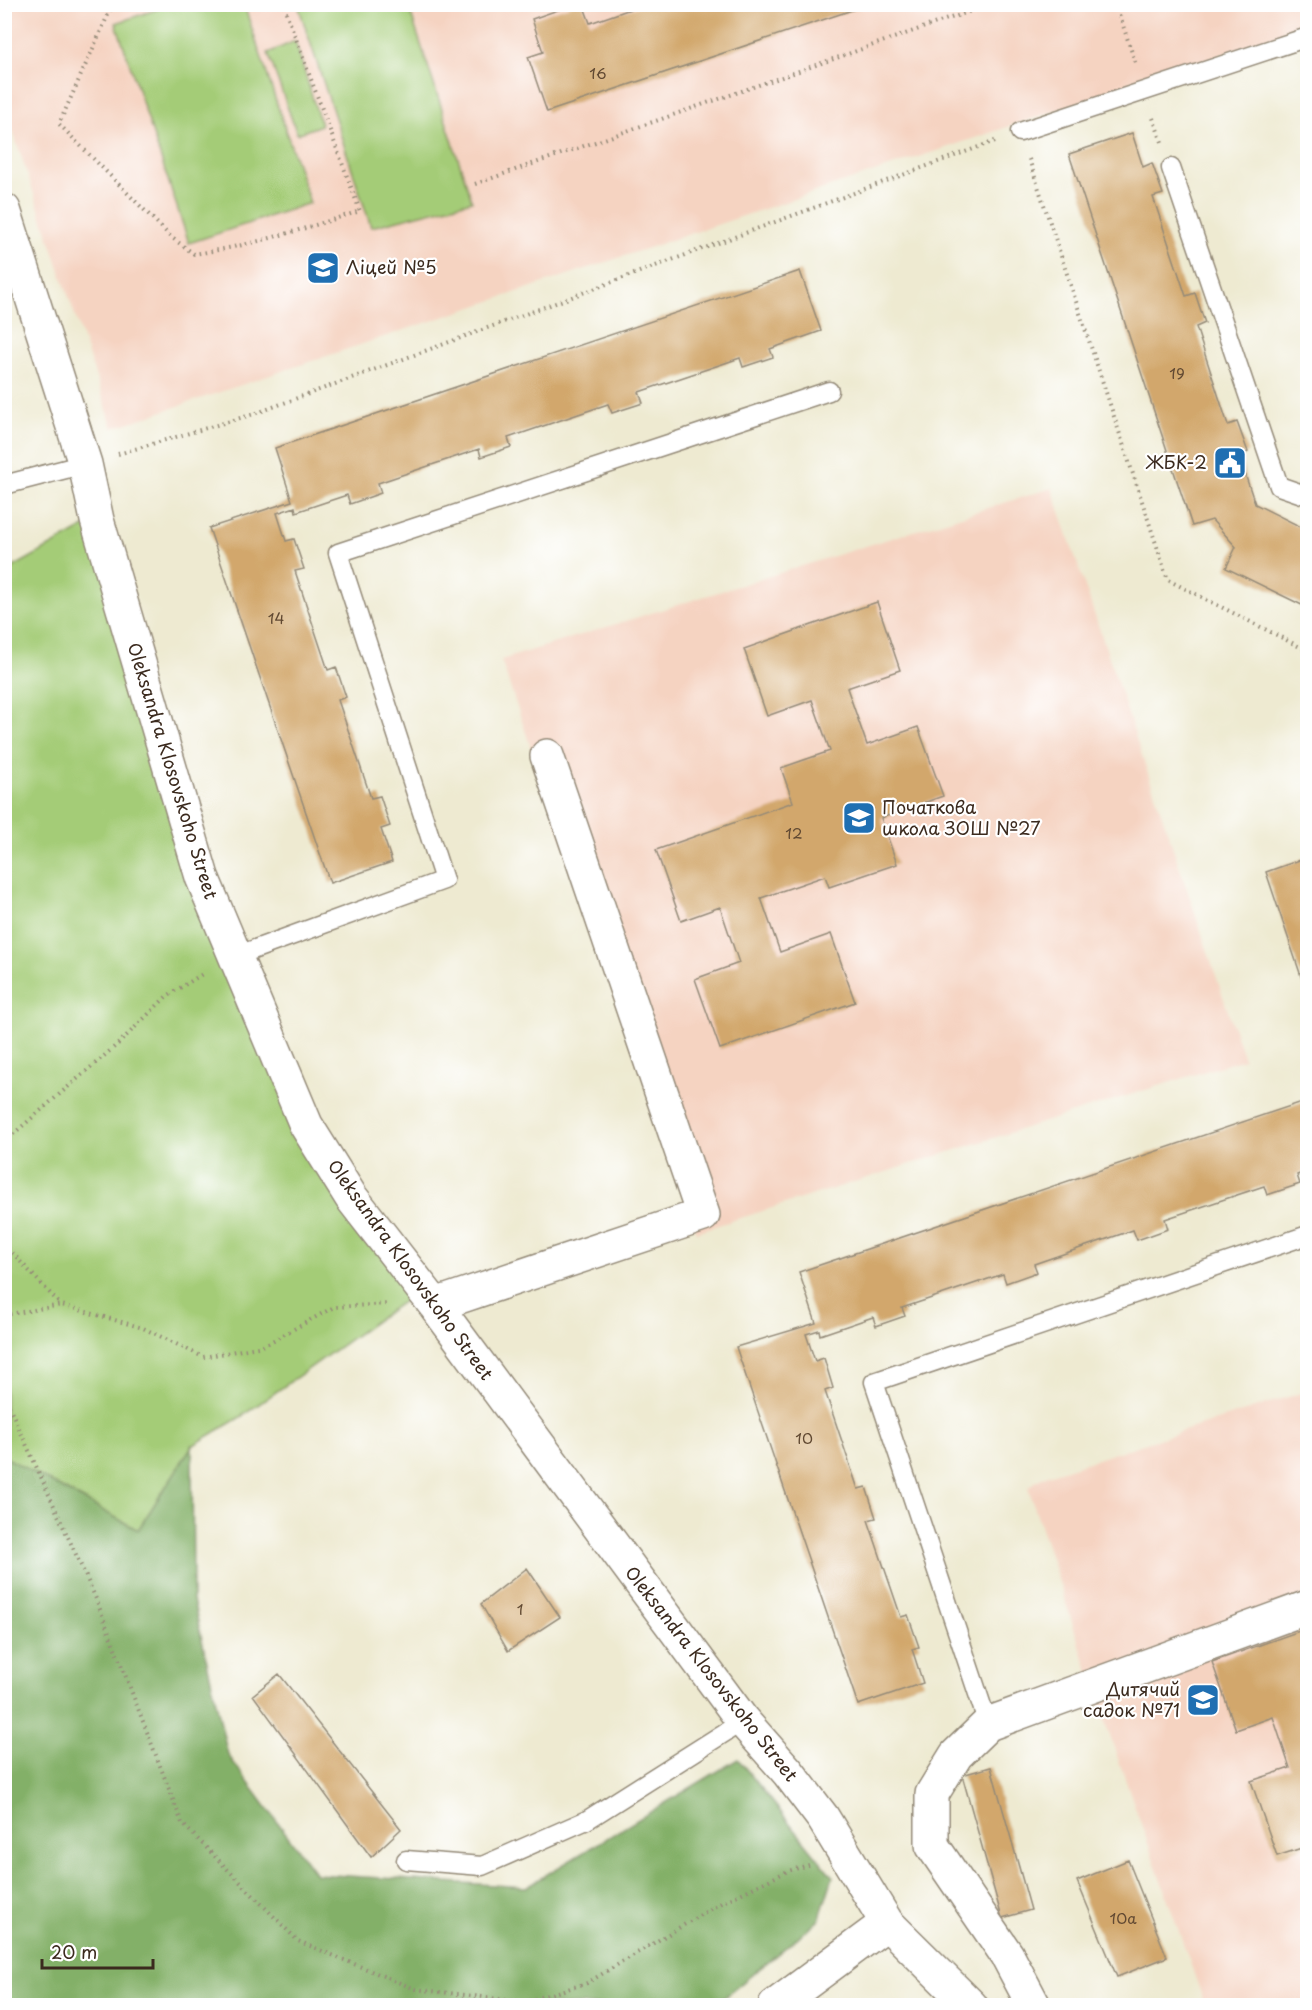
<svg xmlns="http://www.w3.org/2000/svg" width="1312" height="2010" font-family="'Playpen Sans',sans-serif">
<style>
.built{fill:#f5d3c1}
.green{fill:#a4cc77;stroke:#707b4a;stroke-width:1.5}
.forest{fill:#83b068;stroke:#5f6d43;stroke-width:1.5}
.building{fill:#d2a76c}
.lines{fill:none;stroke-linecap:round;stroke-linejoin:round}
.service-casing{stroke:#948a78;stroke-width:21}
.minor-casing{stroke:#948a78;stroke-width:36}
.path{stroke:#948a78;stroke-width:4;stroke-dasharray:1.5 4.5;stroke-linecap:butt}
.service{stroke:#fff;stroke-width:18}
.minor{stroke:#fff;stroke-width:33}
.labels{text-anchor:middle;stroke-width:4.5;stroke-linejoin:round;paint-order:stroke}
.number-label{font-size:15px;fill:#614932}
.poi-label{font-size:18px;fill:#3b2a1e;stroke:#fff;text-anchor:start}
.street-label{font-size:18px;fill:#3b2a1e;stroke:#fff}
</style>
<rect width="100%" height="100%" fill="#fff"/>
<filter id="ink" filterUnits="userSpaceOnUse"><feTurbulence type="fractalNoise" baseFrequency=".0167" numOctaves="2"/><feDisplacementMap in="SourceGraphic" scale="12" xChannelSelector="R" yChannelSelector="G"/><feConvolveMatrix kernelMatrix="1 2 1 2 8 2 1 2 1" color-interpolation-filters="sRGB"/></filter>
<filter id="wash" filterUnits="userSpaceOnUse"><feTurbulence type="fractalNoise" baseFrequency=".008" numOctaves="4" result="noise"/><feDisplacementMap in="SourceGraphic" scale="24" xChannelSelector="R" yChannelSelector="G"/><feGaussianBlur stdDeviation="1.35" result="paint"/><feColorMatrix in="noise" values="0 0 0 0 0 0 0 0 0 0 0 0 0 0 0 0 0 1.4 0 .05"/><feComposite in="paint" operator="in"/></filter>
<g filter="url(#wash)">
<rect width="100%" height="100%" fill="#eeead1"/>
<path class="built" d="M1307,4L1308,26L113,428L5,108L4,5Z
M1052,488L1244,1059L696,1232L501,660Z
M1307,1391V2005H1205L1103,1716L1028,1488L1036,1481L1048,1475Z"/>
<path class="green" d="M170,5H244L310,203L189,243L116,23Z
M298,5H408L472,201L371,227Z
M295,41L321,125L297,134L268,53Z
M97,520L202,877L306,1125L422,1288L242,1416L192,1446L138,1530L5,1457L4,566L12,568Z"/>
<path class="forest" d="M192,1446L193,1600L228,1755L316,1874L526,1887L738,1759L833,1877L819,1920L715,2005H5V1457L138,1530Z"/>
<g id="blocks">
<path class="building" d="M575,4H583L590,23L645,4L867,5L547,112L528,57L543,52L532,19Z
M1132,133L1143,167L1152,163L1163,194L1153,197L1186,296L1195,293L1205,323L1196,327L1228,425L1237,422L1248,452L1239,456L1255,504L1305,529L1308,523V608L1226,568L1236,547L1212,520L1192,526L1069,154Z
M800,271L821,331L770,349L773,357L743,367L740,358L639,392L643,403L612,413L608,404L508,438L511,447L481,457L479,449L378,483L381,493L350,504L347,495L296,512L295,507L277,513L286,541L294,539L304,569L295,571L328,670L336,667L346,697L338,700L371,798L380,796L390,826L381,829L392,862L330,883L209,528L292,501L275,448Z
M877,602L900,670L847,688L867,745L918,727L943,796L881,818L897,864L829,887L825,876L761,898L780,952L831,934L855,1002L720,1049L695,979L739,963L720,907L681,921L656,850L793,802L781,768L830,751L812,700L767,716L744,649Z
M1308,857V994H1307L1266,872Z
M1308,1100V1171L1297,1175L1300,1184L1267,1195L1264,1186L1165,1219L1168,1229L1137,1240L1133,1230L1034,1264L1037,1272L1006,1283L1003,1274L902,1308L905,1316L876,1326L873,1317L820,1335L819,1330L806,1334L815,1361L824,1358L833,1388L825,1391L858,1489L866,1487L876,1518L868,1520L901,1617L908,1615L919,1647L912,1649L923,1683L858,1705L736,1347L816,1323L799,1272Z
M527,1568L560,1617L508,1651L481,1604Z
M1308,1628V1846L1277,1856L1251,1781L1290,1768L1273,1717L1236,1730L1212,1662Z
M279,1674L401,1829L371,1857L253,1695Z
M991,1767L1031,1910L1002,1918L962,1775Z
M1128,1860L1167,1957L1117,1977L1077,1881Z"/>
</g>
</g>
<g filter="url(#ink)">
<use href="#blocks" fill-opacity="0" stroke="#948a78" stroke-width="1.5"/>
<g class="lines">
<defs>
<path id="service" d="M1020,132L1308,37
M1171,168L1279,486L1308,496
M4,485L85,464
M236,956L444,880L338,553L829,391
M988,1724L874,1382L1308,1235
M406,1860L482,1866L587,1820L743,1721"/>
<path id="minor" d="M4,210L85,464L97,520L202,877L306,1125L351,1197L435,1305L743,1721L788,1772L823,1818L887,1923L971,2006
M435,1305L703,1215L547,756
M775,2006L887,1923
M1034,2006L1007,1955L932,1845V1794L956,1755L988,1724L1308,1607"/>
</defs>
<use href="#service" class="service-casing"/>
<use href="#minor" class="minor-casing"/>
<path class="path" d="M113,4L59,124L171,237L194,254C251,246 306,228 360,211L283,4
M1116,4L1136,65
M1153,118L1162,142
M1029,159L1168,580L1308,651
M475,184L991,4
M118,454L254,414L995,141
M4,1142L119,1043L167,996L204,973
M4,1244L61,1305
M4,1315L62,1305L143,1328L203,1357L263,1346L334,1307L388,1304
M4,1395L96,1599L182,1823L298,1941L415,1989L524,2002L587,1983L717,1905L788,1871L809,1865"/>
<use href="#service" class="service"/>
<use href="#minor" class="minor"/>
</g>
</g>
<defs>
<symbol id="school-square" viewBox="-11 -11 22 22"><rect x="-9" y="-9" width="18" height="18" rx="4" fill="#1f6fb2" stroke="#fff"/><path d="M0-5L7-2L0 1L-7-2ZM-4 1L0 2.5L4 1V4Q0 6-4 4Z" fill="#fff"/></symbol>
<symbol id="civic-square" viewBox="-11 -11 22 22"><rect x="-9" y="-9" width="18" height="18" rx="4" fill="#1f6fb2" stroke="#fff"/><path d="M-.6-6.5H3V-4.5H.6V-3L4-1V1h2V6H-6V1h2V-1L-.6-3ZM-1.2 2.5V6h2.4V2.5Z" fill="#fff"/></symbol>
</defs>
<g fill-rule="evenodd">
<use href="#school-square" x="304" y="249" width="38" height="38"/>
<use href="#civic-square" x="1211" y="444" width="38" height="38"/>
<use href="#school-square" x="840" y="799" width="38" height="38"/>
<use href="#school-square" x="1184" y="1681" width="38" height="38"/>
</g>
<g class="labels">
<g class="number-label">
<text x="598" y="79">16</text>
<text x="1177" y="379">19</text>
<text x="276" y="624">14</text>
<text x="794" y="839">12</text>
<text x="804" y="1444">10</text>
<text x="520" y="1615">1</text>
<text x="1123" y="1924">10а</text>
</g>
<g class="poi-label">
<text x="346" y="274">Ліцей №5</text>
<text x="1207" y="469" text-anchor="end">ЖБК-2</text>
<text x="882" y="814">Початкова<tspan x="882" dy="21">школа ЗОШ №27</tspan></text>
<text x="1180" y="1696" text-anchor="end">Дитячий<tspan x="1180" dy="21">садок №71</tspan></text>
</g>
<g class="street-label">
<text transform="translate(172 771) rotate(73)" y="6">Oleksandra Klosovskoho Street</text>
<text transform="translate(410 1270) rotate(54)" y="6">Oleksandra Klosovskoho Street</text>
<text transform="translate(711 1674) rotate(52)" y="6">Oleksandra Klosovskoho Street</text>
</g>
</g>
<rect width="1312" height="2010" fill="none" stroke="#fff" stroke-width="24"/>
<path d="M42 1959v9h111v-9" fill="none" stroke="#3b2a1e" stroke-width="3"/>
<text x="51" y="1959" font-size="18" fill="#3b2a1e" stroke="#ffffff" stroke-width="4.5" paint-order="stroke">20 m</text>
</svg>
